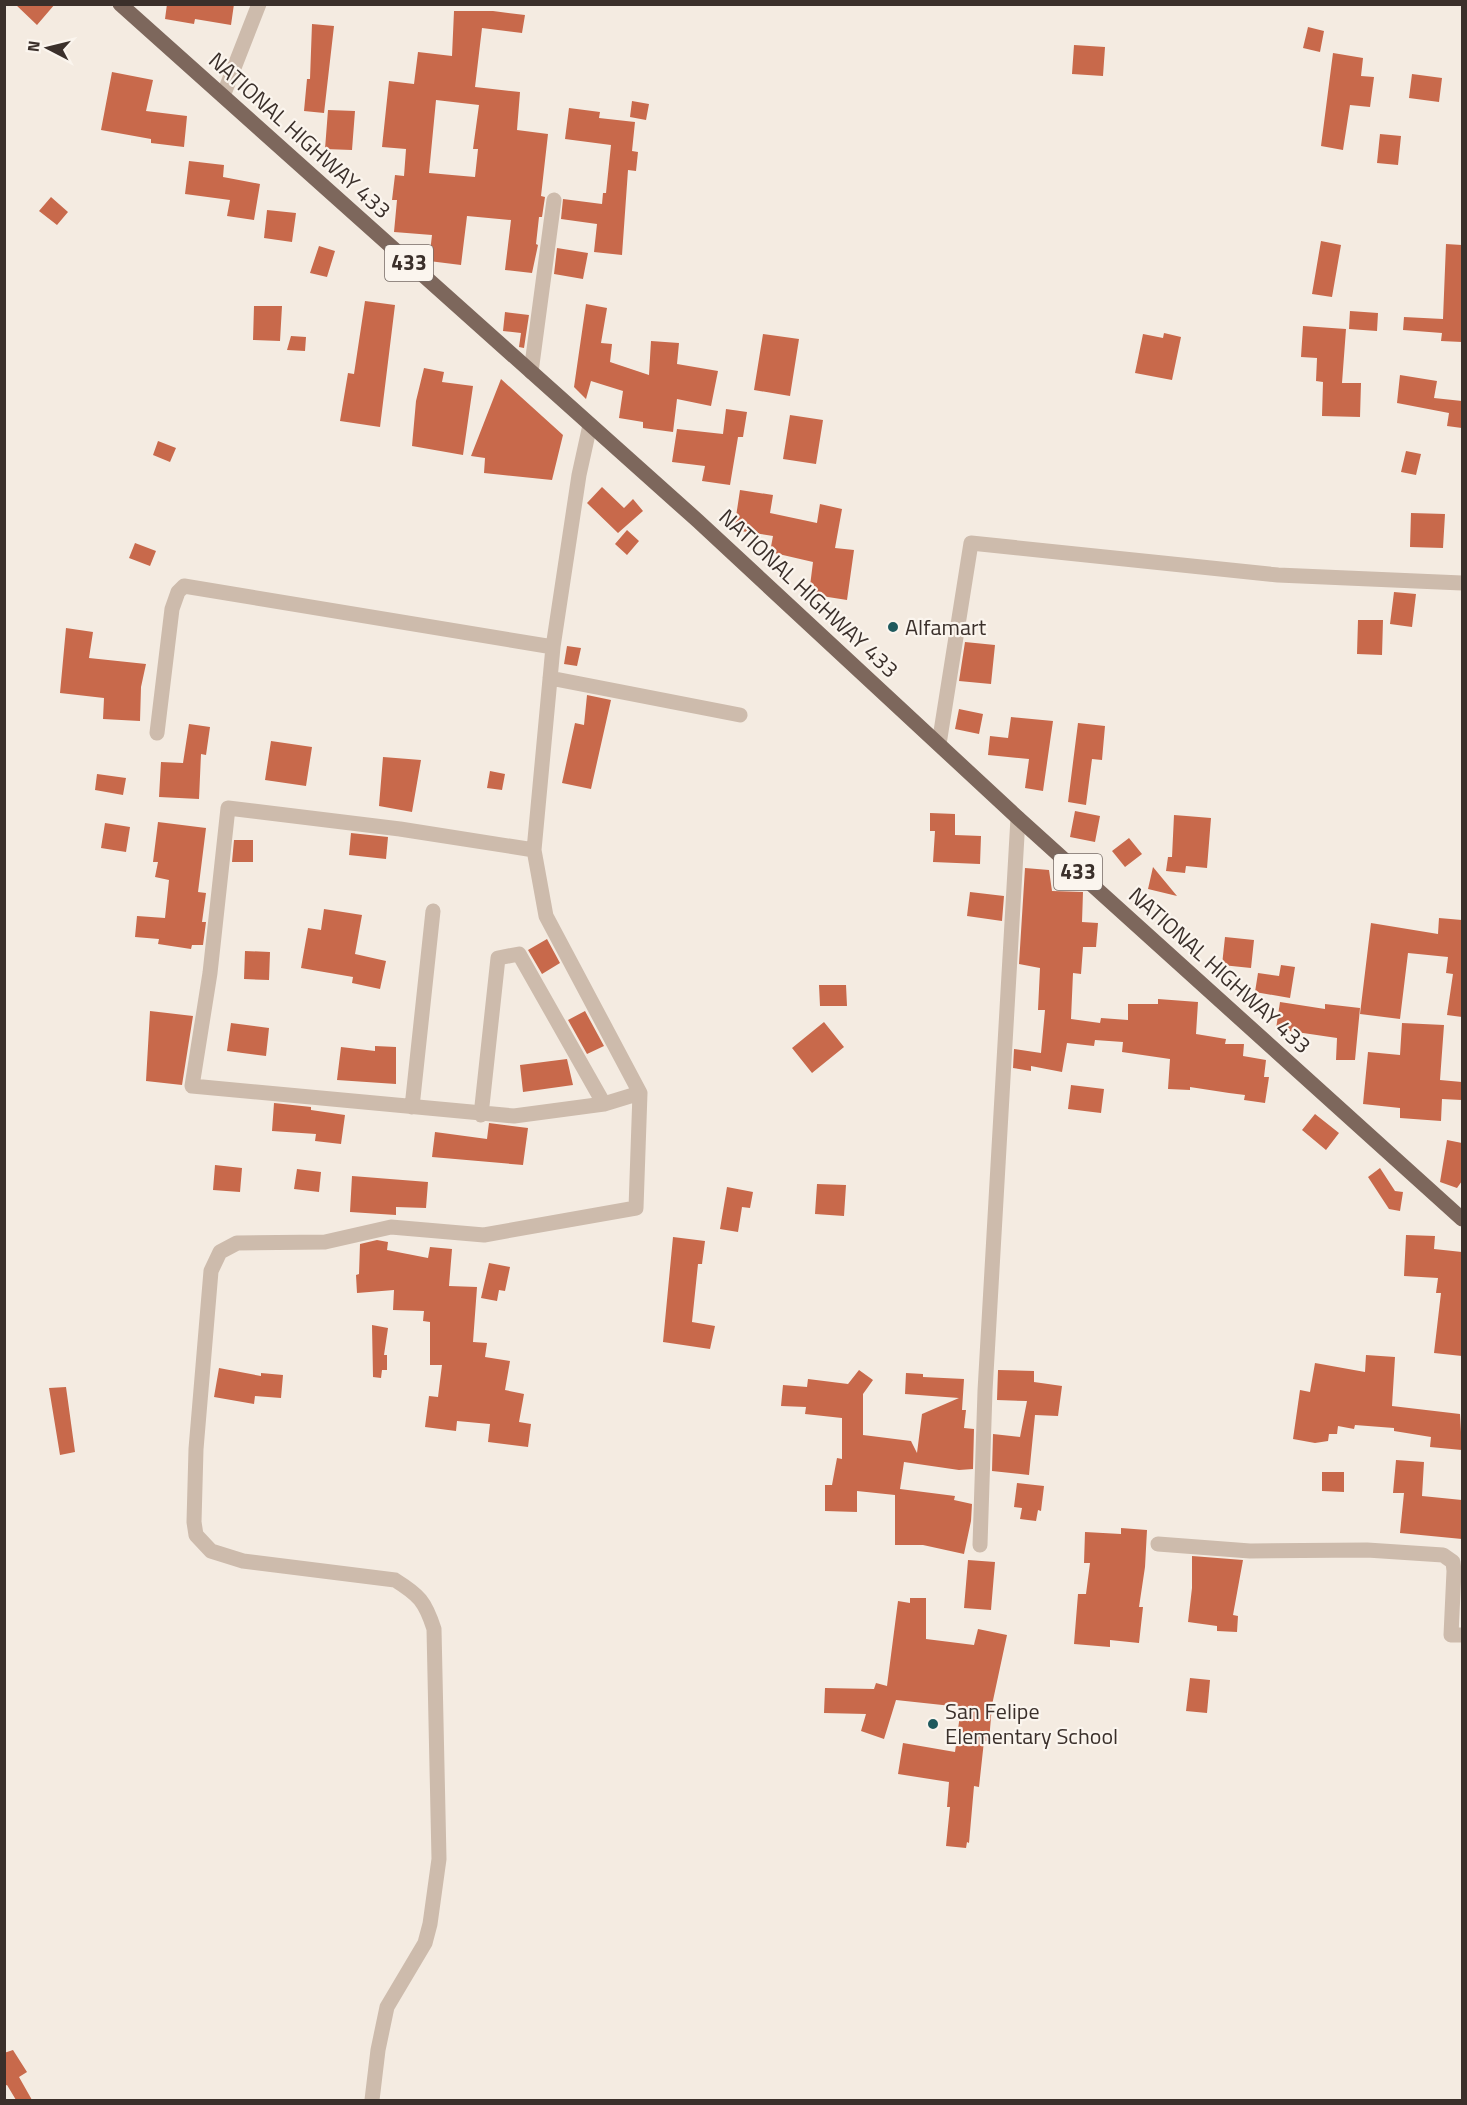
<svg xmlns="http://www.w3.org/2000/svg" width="1467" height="2105" font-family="'Titillium Web',sans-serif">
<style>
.building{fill:#c8694b;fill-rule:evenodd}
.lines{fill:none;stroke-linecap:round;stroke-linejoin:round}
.minor{stroke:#cdbbac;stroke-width:15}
.major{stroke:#7d675c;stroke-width:15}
.poi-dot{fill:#1f5a5e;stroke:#fbf5ee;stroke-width:2}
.labels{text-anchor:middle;stroke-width:4.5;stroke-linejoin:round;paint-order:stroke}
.shield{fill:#fbf5ee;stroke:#756b66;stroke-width:1.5}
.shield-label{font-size:21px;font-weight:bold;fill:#3b302b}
.street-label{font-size:22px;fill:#3b302b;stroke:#fbf5ee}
.poi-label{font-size:22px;fill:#3b302b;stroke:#fbf5ee;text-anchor:start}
</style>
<rect width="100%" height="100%" fill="#f4ebe1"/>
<path class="building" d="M15,4H55L37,25Z
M167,4H234L231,25L195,19L194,24L165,19Z
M454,11H493L525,15L522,33L482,28L475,87L520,92L517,130L548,134L541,196L545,197L542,217H539L536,244L538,245L532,273L505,270L511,220L467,216L461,265L429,261L432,235L394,232L397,200H392L395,175L404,176L406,149L382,147L389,81L414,84L418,52L452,56ZM436,100L479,105L473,149H478L475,177L429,173Z
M312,24L334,26L324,113L304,111L307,79H310Z
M1308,27L1324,31L1320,52L1303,48Z
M1074,45L1105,47L1103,76L1072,74Z
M1333,53L1363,58L1361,76L1374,77L1370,107L1350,105L1343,150L1321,146Z
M112,72L153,80L146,111L187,116L184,147L151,143V139L101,130Z
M1412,74L1442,78L1439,102L1409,98Z
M632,101L649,104L646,120L630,117Z
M569,108L600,112L599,118L635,122L632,151L638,152L636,171L628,170L622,255L594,252L597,224L561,219L563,199L602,204L603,193H606L611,145L565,139Z
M328,110L355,111L352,150L325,149Z
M1380,134L1401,136L1398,165L1377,163Z
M189,161L224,165L223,177L260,184L254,220L227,216L230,200L185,194Z
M51,197L68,212L57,225L39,211Z
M267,210L296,213L292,242L264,238Z
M1321,241L1341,245L1332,297L1312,294Z
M1446,244L1462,245V342L1441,341L1442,333L1403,330L1404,317L1443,319Z
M319,246L335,251L327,277L310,273Z
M557,248L588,253L583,279L554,274Z
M365,301L395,305L380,427L340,421L348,373L354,374Z
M586,304L607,308L601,343L612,344L610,362L649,375L651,341L679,343L677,364L718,371L711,406L677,399L673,432L643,428V422L619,418L623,391L591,381L586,399L574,387Z
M254,306H282L280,341L253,340Z
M1350,311L1378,313L1377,331L1349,329Z
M505,312L529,315L524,348L519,347L521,333L503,331Z
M1303,326L1346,329L1342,383H1361L1360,417L1322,416L1323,382L1316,381L1317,358L1301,357Z
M1164,333L1181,337L1172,380L1135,373L1143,334L1163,338Z
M763,334L799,339L790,396L754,390Z
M291,336L306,337L305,351L287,350Z
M424,368L444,372L442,382L473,386L463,455L412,446L416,401Z
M1400,375L1437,381L1434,398L1462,401V428L1447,426L1449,413L1397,403Z
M501,379L563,435L552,480L484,473L485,458L471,456Z
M726,409L747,412L743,437H738L730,485L702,481L705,466L672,462L677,429L723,434Z
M790,415L823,420L816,464L783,459Z
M158,441L176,448L170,462L153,455Z
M1406,451L1421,454L1416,475L1401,472Z
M602,487L624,508L633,499L643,511L618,533L587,503Z
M740,490L773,495L770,513L817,523L820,504L842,509L835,548L854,550L847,600L809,594L813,562L770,552L773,536L734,530Z
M1411,513L1445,514L1443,548L1410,547Z
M627,530L639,541L627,555L615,544Z
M135,543L156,551L150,566L129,558Z
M1394,592L1416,594L1412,627L1390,624Z
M1358,620H1383L1382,655L1357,654Z
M66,628L93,632L89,658L146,664L141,687L140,721L103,719L104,698L60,693Z
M965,642L995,645L991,684L959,681Z
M567,646L581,648L577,666L564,664Z
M587,695L611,700L591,789L562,783L575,723L584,725Z
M959,709L983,714L979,734L955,729Z
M1011,717L1053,721L1043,791L1025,788L1029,759L988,755L990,736L1008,738Z
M1078,723L1105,726L1102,760L1092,759L1086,805L1068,802Z
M189,724L210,727L206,755L201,754L199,799L159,797L161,762L183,763Z
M271,741L312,747L306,786L265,780Z
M383,757L421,760L412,812L379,806Z
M490,771L505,774L502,790L487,788Z
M97,774L126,778L123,795L95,790Z
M1075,811L1100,816L1095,842L1070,837Z
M930,813L955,814V835L981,836L980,864L933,862L935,831H930Z
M1174,815L1211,818L1207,868L1186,866L1185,873L1166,871L1168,857H1172Z
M158,822L206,828L198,892L206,893L202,922H206L203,945H192L191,949L158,944L159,939L135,937L137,916L165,918L169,880L155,877L158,862H153Z
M105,823L130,827L126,852L101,848Z
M351,833L388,837L386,859L349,855Z
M1129,838L1142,854L1125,867L1112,851Z
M234,840H253V862H232Z
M1153,867L1177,896L1148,889Z
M1025,868L1049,870L1052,891L1083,892L1082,922L1098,923L1096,947H1083L1081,974L1073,973L1071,1019L1100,1023L1101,1018L1128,1020V1004H1158V999L1198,1002L1196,1034L1226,1039L1225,1044H1244L1243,1056L1266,1060L1264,1077H1269L1265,1103L1244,1100L1245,1095L1229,1093L1190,1087V1090L1168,1089L1170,1059L1122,1052L1123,1042L1095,1040L1094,1046L1067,1043L1062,1072L1031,1066V1071L1013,1068L1014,1049L1041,1053L1045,1010H1038L1040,968L1019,964Z
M970,892L1004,896L1002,921L967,916Z
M324,909L362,915L355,954L386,961L380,989L352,983L353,977L301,968L308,928L321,930Z
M1439,918L1462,920V1017L1447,1015L1453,974L1446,973L1448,957L1408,953L1400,1019L1360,1014L1371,923L1438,934Z
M1225,937L1254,940L1251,968L1222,965Z
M547,939L560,963L542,974L528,950Z
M245,951L270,952L269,980L244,979Z
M1281,965L1295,967L1290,998L1255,992L1258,973L1279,976Z
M819,985H846L847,1006H820Z
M1280,1002L1325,1009V1004L1360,1008L1355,1060H1336L1337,1038L1276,1029Z
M150,1011L193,1016L182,1085L146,1081Z
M585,1011L604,1046L587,1054L568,1020Z
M824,1022L844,1047L812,1073L792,1048Z
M231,1023L269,1028L266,1056L227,1051Z
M1402,1023L1444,1025L1440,1080L1462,1082V1100L1442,1099L1441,1121L1400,1118V1108L1363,1104L1368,1052L1400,1055Z
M375,1046L396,1047V1084L337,1080L341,1047L375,1051Z
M567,1059L573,1085L523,1092L520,1065Z
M1071,1085L1104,1089L1101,1113L1068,1109Z
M274,1103L311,1107V1110L345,1115L341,1144L315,1141L316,1134L272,1131Z
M1315,1114L1339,1133L1326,1150L1302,1130Z
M489,1123L528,1128L523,1165L432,1157L435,1132L487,1139Z
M1447,1140L1462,1143V1181L1457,1188L1440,1182Z
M215,1165L242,1168L240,1192L213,1190Z
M1380,1168L1395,1191L1403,1192L1400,1211L1389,1209L1368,1177Z
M297,1169L321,1172L319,1192L294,1189Z
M352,1176L428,1182L426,1208L396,1207V1215L350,1212Z
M817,1184L846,1185L844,1216L815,1214Z
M727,1187L753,1192L750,1208L742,1207L738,1232L720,1229Z
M1406,1235L1435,1236L1434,1249L1462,1252V1356L1434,1353L1441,1293H1436L1438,1278L1404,1276Z
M673,1237L705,1241L702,1264H698L692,1322L715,1326L710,1349L663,1342Z
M377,1240L388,1242L387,1250L428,1258L430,1247L452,1249L449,1286L477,1287L473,1342L487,1343L485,1357L510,1361L505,1390L524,1394L519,1422L531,1424L528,1447L488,1442L490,1424L457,1421L456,1431L425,1427L429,1396L438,1397L442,1365H430V1322L423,1321L424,1311L393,1310L394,1290L357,1293L356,1275L359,1274L360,1244Z
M489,1263L510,1267L505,1291L499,1290L497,1301L481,1298Z
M372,1325L388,1328L384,1355H387V1370H382L381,1378L373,1377Z
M1366,1355L1395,1357L1392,1406L1460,1414L1462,1450L1430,1447L1431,1437L1394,1431V1428L1355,1425L1354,1429L1338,1426L1337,1434H1329L1328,1441L1315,1443L1293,1439L1300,1390L1310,1392L1315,1363L1365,1372Z
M219,1368L261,1376V1373L283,1375L281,1398L255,1396L254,1404L214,1397Z
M859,1370L873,1380L863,1394V1435L911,1441L917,1453L922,1414L959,1398L905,1394L906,1373L923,1374V1377L964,1379L962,1410H966L964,1428L974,1429L973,1469L959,1470L904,1462L900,1489L955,1496L954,1500L972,1504L971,1521L964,1554L923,1545H895V1495L857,1491V1512L825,1511V1485H832L837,1458L842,1459V1418L805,1414L806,1407L781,1406L783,1385L807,1387L808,1379L848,1384Z
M998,1370L1034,1371V1382L1062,1386L1058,1416L1035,1415L1029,1475L992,1471L993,1434L1020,1437L1027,1401L997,1400Z
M66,1387L75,1452L60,1455L49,1388Z
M1396,1460L1424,1462L1422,1496L1462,1500V1539L1400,1533L1404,1493H1393Z
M1322,1472H1344V1492L1322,1491Z
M1017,1483L1044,1486L1041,1511L1038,1510L1036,1521L1020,1519L1022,1508L1014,1507Z
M1121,1528L1147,1530L1145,1567L1139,1607H1143L1139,1643L1110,1640V1647L1074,1644L1078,1594H1086L1090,1563H1084L1085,1532L1121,1534Z
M1192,1556L1243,1560L1233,1615L1238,1616L1237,1632L1217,1631V1626L1188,1622L1192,1588Z
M968,1560L995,1562L991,1610L964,1608Z
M910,1598H926V1639L974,1645L978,1629L1007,1635L992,1705L989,1741H984L979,1787L974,1786L969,1843L967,1842L966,1848L946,1846L950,1807H947L949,1782L898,1774L903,1743L955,1752L961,1707L896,1700L884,1739L861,1731L866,1714L824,1713L825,1688L874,1689L876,1683L887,1686L898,1601L910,1603Z
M1190,1678L1210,1680L1207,1713L1186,1711Z
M13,2050L27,2072L19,2077L32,2100H16L7,2085L4,2086V2053Z"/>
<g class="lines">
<path class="minor" d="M223,96L259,4
M531,372L554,200
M550,678L740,715
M157,733L172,609L178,592L184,586L553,647
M939,744L971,543L1278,575L1462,583
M534,850L400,829L228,808L210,973L192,1086L514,1116L604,1104L640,1093
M412,1107L433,911
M481,1115L498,958L519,954L604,1104
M1158,1544L1250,1551L1367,1550L1443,1555L1453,1562L1454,1571L1451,1635H1462
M980,1545L985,1391L1018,818
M372,2100L378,2050L387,2007L425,1943L430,1924L439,1859L434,1629C425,1601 419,1595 395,1580L243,1561L211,1551L196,1535L194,1522L196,1449L211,1271L220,1252L237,1243L325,1242L391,1227L484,1235L636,1208L640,1093L546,916L534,850L553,647L579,475L590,425"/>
<path class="major" d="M120,4L698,521L1018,818L1462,1219"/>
</g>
<g class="poi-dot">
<circle cx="893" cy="627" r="6"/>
<circle cx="933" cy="1724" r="6"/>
</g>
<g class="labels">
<g class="shield">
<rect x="385" y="245" width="48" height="36" rx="4.5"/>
<rect x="1054" y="854" width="48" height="36" rx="4.5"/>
</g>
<g class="shield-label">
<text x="409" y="270">433</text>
<text x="1078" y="879">433</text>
</g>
<g class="street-label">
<text transform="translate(300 135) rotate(42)" y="8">NATIONAL HIGHWAY 433</text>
<text transform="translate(809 593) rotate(43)" y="8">NATIONAL HIGHWAY 433</text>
<text transform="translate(1220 970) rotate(42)" y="8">NATIONAL HIGHWAY 433</text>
</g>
<g class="poi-label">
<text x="905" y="635">Alfamart</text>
<text x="945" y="1719">San Felipe<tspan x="945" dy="25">Elementary School</tspan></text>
</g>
</g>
<rect width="1467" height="2105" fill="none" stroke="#3b302b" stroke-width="12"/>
<g transform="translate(48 48) rotate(277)" stroke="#fbf5ee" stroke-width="4.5" paint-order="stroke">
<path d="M0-4.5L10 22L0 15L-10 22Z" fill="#3b302b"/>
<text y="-9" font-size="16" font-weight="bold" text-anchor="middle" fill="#3b302b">N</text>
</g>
</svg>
